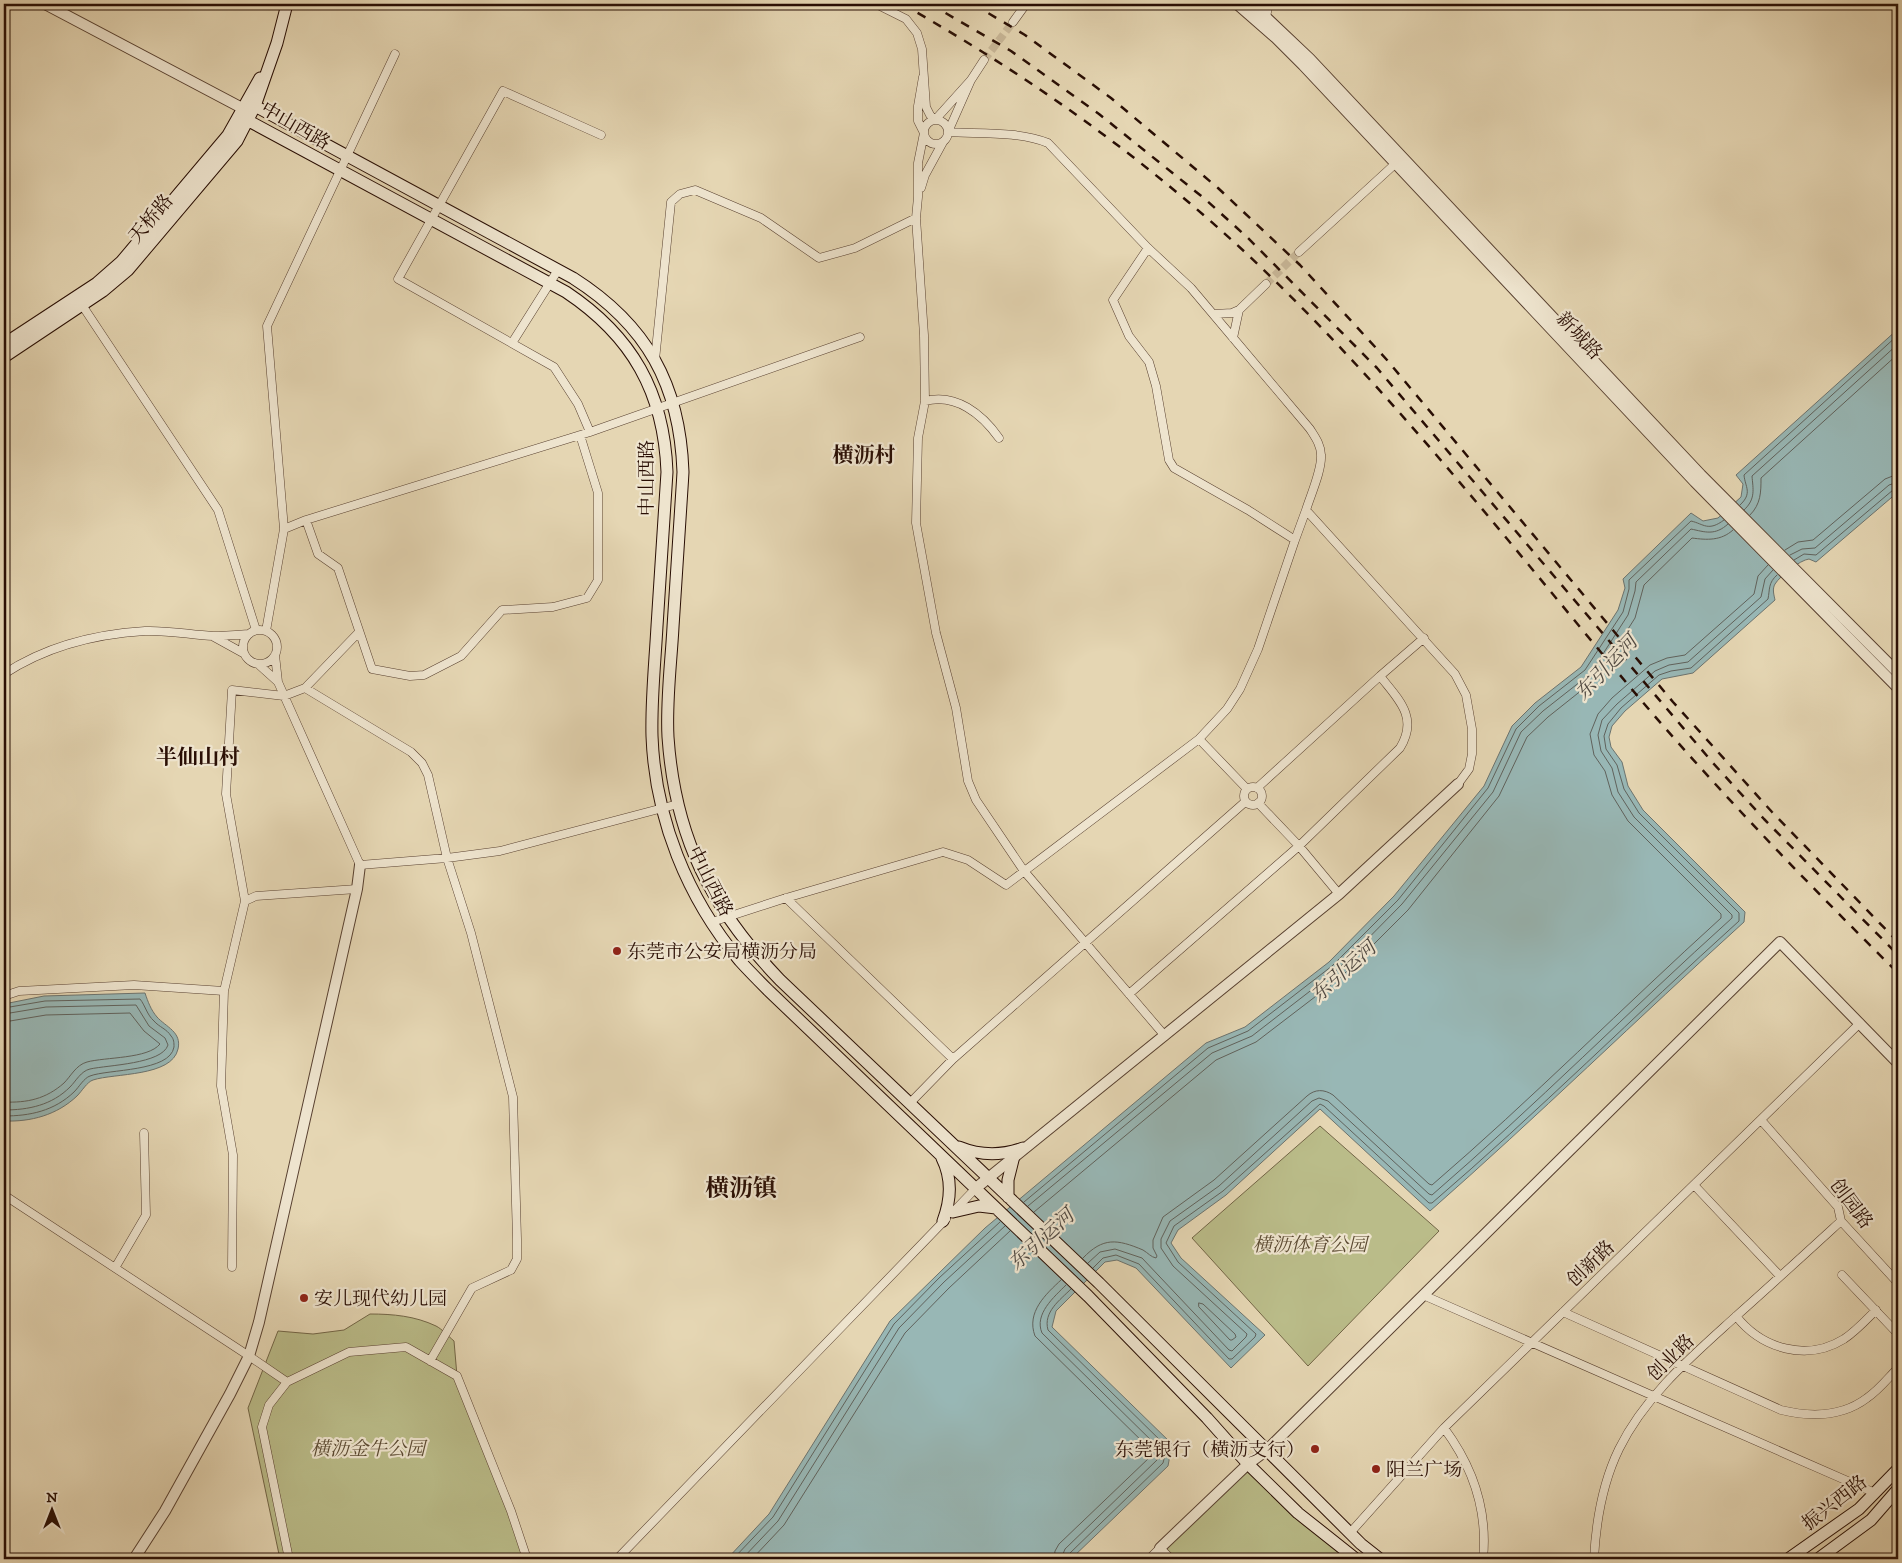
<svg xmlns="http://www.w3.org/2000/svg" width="1902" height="1563" font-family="'IM FELL DW Pica','Noto Serif SC',serif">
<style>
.green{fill:#babc89;stroke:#726546}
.water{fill:#98b7b5;stroke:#6c736e}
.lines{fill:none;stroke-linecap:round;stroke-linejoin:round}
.shore{stroke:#60625c;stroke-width:1}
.minor-tunnel{stroke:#c9b899;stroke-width:8;stroke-dasharray:8 4;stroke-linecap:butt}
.minor-casing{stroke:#584030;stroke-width:9}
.tertiary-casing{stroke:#584030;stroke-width:12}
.secondary-casing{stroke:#290e04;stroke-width:13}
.minor{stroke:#eee4ce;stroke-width:8}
.tertiary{stroke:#eee4ce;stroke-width:10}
.secondary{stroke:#eee4ce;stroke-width:11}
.rail{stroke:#290e04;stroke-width:2.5;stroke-dasharray:9 9;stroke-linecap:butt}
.poi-dot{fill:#8f2418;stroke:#eee4ce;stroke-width:2}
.labels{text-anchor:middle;stroke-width:4.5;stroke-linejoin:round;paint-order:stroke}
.street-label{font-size:19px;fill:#290e04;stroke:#eee4ce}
.poi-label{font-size:19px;fill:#290e04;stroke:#eee4ce;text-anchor:start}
.park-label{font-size:19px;font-style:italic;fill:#5c4b33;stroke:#eee4ce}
.water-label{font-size:20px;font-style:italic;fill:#504942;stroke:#eee4ce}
.quarter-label{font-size:21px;font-weight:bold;fill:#290e04;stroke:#eee4ce}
.district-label{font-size:24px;font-weight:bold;fill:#290e04;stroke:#eee4ce}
</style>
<rect width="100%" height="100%" fill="#e5d6b3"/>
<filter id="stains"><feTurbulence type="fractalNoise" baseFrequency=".004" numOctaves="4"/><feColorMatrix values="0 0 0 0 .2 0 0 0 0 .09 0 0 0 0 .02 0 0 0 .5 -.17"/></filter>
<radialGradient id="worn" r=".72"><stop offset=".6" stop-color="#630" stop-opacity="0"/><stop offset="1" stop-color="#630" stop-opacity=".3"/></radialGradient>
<path class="green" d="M1320,1126L1439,1231L1308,1366L1192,1238Z
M370,1314C393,1314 415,1316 436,1326C442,1329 448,1336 454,1341L457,1376L526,1559H280L248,1408L278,1331L313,1334L344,1330Z
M1248,1464L1351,1554L1346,1559H1171L1160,1548Z"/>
<path class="water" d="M1898,329V492L1816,562L1809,559C1800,560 1780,576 1775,584C1772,589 1774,595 1775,600L1693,673L1662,679L1625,711L1612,726L1609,737L1611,747L1622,762L1628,786L1643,810L1745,912L1744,922C1638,1018 1537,1117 1430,1211L1320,1109L1226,1195L1178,1230L1171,1243L1181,1258L1265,1335L1231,1368L1136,1268L1117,1260L1105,1262L1056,1311L1052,1327L1172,1444L1168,1466L1071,1559H727L769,1514L890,1321L985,1228L1206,1043L1245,1027L1329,962L1394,896L1484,786L1512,726L1535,703L1581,667L1618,610L1625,588L1623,579L1691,513L1703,521L1718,518L1741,497L1743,484L1736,475Z
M145,993C148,1002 151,1010 157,1017C166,1027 182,1032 178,1049C172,1077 114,1073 93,1080C87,1082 82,1091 77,1096C57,1115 31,1122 4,1121V1004L44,996Z"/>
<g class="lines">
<path class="shore" d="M1740,505C1753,493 1745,487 1744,475L1898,335
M1744,510C1756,499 1753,489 1752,476L1898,344
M1750,515C1761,504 1761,492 1761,478L1898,354
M1785,550L1798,542L1813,540L1885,479L1898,474
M1790,555L1802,549L1815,548L1889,485L1898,482
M1794,560L1804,554L1816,555L1893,490L1898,488
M4,1008L45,1001L140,999C145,1005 147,1015 154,1021C159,1027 167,1029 171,1036C174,1039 174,1043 174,1047C170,1072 108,1069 90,1076C84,1078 79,1087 74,1092C54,1111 30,1116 4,1116
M4,1014L46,1007L136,1005L149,1026L165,1038L168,1045C162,1064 108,1065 90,1069C81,1071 76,1081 70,1087C52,1105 29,1110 4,1110
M4,1022L46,1015L130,1013L144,1031L160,1044C148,1059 105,1057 87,1062C76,1065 71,1076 64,1083C46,1099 27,1103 4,1102
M1024,1202L1208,1048L1248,1031L1332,966L1398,900L1488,788L1516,729L1539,706L1585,670L1623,612L1629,589V580L1691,521C1704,524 1708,532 1724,520
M1028,1206L1212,1053L1252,1036L1336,971L1402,904L1493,792L1521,732L1543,711L1590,674L1628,615L1635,591L1636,582L1691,529C1705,532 1715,536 1728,524
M1034,1212L1216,1060L1256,1042L1341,977L1408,910L1499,796L1527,737L1548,717L1597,678L1635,618L1644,585L1692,538C1707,540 1721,541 1733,530
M1083,1258C1103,1237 1117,1239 1143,1250C1148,1253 1151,1257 1156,1258L1157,1256L1153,1248V1240L1163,1217L1214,1180L1307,1096C1315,1089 1324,1089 1333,1095L1429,1184L1432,1185C1532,1099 1624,1006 1721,918V914L1628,821L1612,795L1605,771L1594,755L1590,734L1598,714L1612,698L1650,665L1667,658L1685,655L1754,594L1758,576L1768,565
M1088,1263L1100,1252L1115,1249L1142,1258L1229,1350L1232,1351L1246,1337L1247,1334L1173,1266L1161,1248V1239L1170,1221L1219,1186L1312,1101L1319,1098L1328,1101L1429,1194L1432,1195C1535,1106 1631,1009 1732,918V915L1634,817L1618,792L1612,768L1601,751L1598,735L1602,720L1617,704L1655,671L1669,665L1688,662L1761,597L1765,579L1773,570
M1093,1268L1103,1258L1116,1255L1139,1264L1229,1359H1232L1255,1337L1256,1334L1178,1262L1166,1243L1174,1226L1223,1191L1320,1104L1324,1106L1429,1203H1432C1537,1113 1636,1014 1739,921V913L1639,813L1624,789L1617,765L1606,749L1604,736L1608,724L1621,708L1659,675L1671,671L1691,668L1768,599C1770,589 1768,583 1777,575
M1199,1303L1203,1304L1235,1334L1236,1337L1232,1340H1230L1199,1307Z
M733,1559L773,1517L894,1324L939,1278L1000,1222
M742,1559L778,1521L899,1328L944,1282L1005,1226
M752,1559L784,1525L905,1333L949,1288L1010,1231
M1054,1559L1055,1551L1059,1544L1150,1457L1152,1451L1035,1336C1026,1312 1046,1294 1061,1280
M1061,1559L1065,1549L1157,1460L1160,1449L1042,1333C1034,1314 1054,1297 1066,1285
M1068,1559L1069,1554L1163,1463L1167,1447L1048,1330C1043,1312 1060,1300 1071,1289"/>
<path class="minor-tunnel" d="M984,60L1013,22
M1266,284L1299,252"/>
<defs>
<path id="minor" d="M876,4L906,19L917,33L922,49L926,107L930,115L935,120L971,80L984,60
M1262,20L1266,16L1269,4
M1013,22L1026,4
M923,77L918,106V121L924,133L918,163V197L916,218L924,335L925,401L918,438L916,523L936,633L956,708L968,781L976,800L1024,871L1165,1036
M971,80L948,132C980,134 1018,131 1048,143L1148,248L1191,288L1310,429C1315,437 1321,445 1321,455C1322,470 1311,494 1306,510L1455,674L1466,695L1472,729V754L1469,769L1458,784
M924 132a12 12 0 1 1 24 0a12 12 0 1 1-24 0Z
M921,188L925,175L943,142
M1148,248L1113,300L1129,336L1149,362L1156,386L1169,460L1174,468L1248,510L1295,540L1306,510
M1299,252L1395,164
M80,302L218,510L256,630
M1239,310L1266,284
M1214,314L1232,313L1239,310L1233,338
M512,343L558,270
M655,360L671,202L680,194L695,190L761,218L819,258L855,248L916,218
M925,401C956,393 982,414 999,438
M590,432L578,404L554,367L398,279L503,91L601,135
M306,520L318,554L338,568L372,669L410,676L424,675L461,656L502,610L553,607L587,598L598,580V493L580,435
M284,529L306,520L590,432L860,337
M243 647a17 17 0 1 1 34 0a17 17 0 1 1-34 0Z
M266,631L284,529L267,326L395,54
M214,637L243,653
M275,655L278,682L360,865L447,858L500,851L678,804
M258,664L278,682
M4,674C45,647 96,634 145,631C168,630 191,635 213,636C225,636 236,635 248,634
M305,688L359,632
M1199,739L1247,789
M1244 796a9 9 0 1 1 18 0a9 9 0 1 1-18 0Z
M1257,788L1380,676L1424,638
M1258,803L1299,846L1339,894
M786,898L953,1059
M245,901L226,794L232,690L284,696L305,688L411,752L422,763L428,775L447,858L471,933L513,1097L517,1239V1259L511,1270L472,1288L430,1361
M712,922L786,898L943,852L968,860L1006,885L1199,739L1227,709L1240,689L1258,649L1295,540
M1129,994L1299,846L1400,748C1419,717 1398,699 1380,676
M4,996L19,991L134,985L224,991
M910,1103L953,1059L1245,802
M1761,1120L1838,1207L1841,1221L1898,1283
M1694,1185L1780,1276
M4,1195L249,1356L287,1382
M954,1211L976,1188
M232,1267L233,1155L221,1086L224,991L245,901L256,896L357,889
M115,1268L146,1215L144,1133
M1842,1275L1898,1334
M1423,1295L1875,1493
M1563,1312L1781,1410C1810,1417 1842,1417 1867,1398C1879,1390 1888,1378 1898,1368
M1736,1316C1762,1349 1807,1362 1844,1339C1856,1331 1866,1320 1876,1310
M1444,1428C1473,1467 1488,1510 1483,1559
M1350,1533L1444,1428L1860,1023
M289,1559L262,1427L269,1405L287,1382L349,1352L406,1347L457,1376L511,1511L527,1559
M617,1559L946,1219
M1149,1559L1160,1548L1171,1559
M1594,1559C1596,1520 1602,1484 1619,1449C1645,1396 1691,1357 1734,1318C1770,1286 1806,1253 1841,1221"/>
<path id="tertiary" d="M45,4L242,108
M1237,4L1276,38L1303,65L1695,482L1898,688
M1252,4L1310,59L1701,475L1898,673
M976,1188L1339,894L1458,784
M1160,1548L1248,1464L1267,1450L1780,942L1898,1063
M134,1559L165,1511L230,1394L249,1356L259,1322L357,889L360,865"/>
<path id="secondary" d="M242,108L255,106L573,278C647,325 680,385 683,472C680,524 676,576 673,627C671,664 666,701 668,737C675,838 711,908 780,980L1099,1283L1361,1544L1380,1559
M242,108L247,120L566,292C632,336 664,392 667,472C664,523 660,575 657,626C655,663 651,700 652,736C655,818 687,898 740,961C749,971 759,981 769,991L1088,1296L1207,1418L1248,1464L1298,1513L1356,1559
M4,344L97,283L121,262L228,135L260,78
M4,357L103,291L128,270L237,141L255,106L277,43L287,4
M959,1147C981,1156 1001,1156 1023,1148
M942,1158C952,1178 951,1200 943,1221
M1008,1197V1180L1014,1156
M953,1212L979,1206L996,1208
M1788,1559L1859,1509L1898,1469
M1818,1559L1871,1520L1898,1489"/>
</defs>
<use href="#minor" class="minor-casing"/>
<use href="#tertiary" class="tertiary-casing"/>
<use href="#secondary" class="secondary-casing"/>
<use href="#minor" class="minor"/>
<use href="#tertiary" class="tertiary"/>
<use href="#secondary" class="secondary"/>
<path class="rail" d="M902,4C1026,74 1143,157 1248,255C1396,394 1520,558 1652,713C1730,803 1813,889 1898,973
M930,4L1011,51L1099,114L1205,199L1248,238L1377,368L1713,763L1764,819L1898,955
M973,4L1025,35L1111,98L1218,188L1300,265L1387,360L1673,702L1772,812L1898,942"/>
</g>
<g class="poi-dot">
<circle cx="617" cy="951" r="5"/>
<circle cx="304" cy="1298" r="5"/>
<circle cx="1315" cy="1449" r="5"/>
<circle cx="1376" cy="1469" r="5"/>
</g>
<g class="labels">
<g class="street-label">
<text transform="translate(296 125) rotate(30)" y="7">中山西路</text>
<text transform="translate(150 218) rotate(-50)" y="7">天桥路</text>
<text transform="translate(1580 335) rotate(47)" y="7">新城路</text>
<text transform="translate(646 478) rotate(-90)" y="7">中山西路</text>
<text transform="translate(711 881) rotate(63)" y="7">中山西路</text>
<text transform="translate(1852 1203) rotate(53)" y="7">创园路</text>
<text transform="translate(1590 1263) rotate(-44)" y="7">创新路</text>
<text transform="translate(1670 1357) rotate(-45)" y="7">创业路</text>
<text transform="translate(1834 1502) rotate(-38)" y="7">振兴西路</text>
</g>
<g class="poi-label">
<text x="627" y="958">东莞市公安局横沥分局</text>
<text x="314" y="1305">安儿现代幼儿园</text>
<text x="1305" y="1456" text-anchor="end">东莞银行（横沥支行）</text>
<text x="1386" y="1476">阳兰广场</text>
</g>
<g class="park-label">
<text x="1310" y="1251">横沥体育公园</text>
<text x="368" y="1455">横沥金牛公园</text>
</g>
<g class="water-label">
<text transform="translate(1606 667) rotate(-47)" y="7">东引运河</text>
<text transform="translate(1343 971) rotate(-42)" y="7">东引运河</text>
<text transform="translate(1041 1239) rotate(-42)" y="7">东引运河</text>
</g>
<g class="quarter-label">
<text x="864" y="462">横沥村</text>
<text x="198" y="764">半仙山村</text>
</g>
<g class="district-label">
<text x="741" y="1196">横沥镇</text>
</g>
</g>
<rect width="1902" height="1563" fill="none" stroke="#e5d6b3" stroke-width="20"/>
<rect x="5" y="5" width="1892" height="1553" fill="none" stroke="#290e04" stroke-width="2.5"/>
<rect x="10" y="10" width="1882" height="1543" fill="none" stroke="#290e04"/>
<g transform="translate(52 1510)" stroke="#eee4ce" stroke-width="4" paint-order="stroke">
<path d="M0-4L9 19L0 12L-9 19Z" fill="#290e04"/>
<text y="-8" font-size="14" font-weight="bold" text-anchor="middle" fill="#290e04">N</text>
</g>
<rect width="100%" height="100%" filter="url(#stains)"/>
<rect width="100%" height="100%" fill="url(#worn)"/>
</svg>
